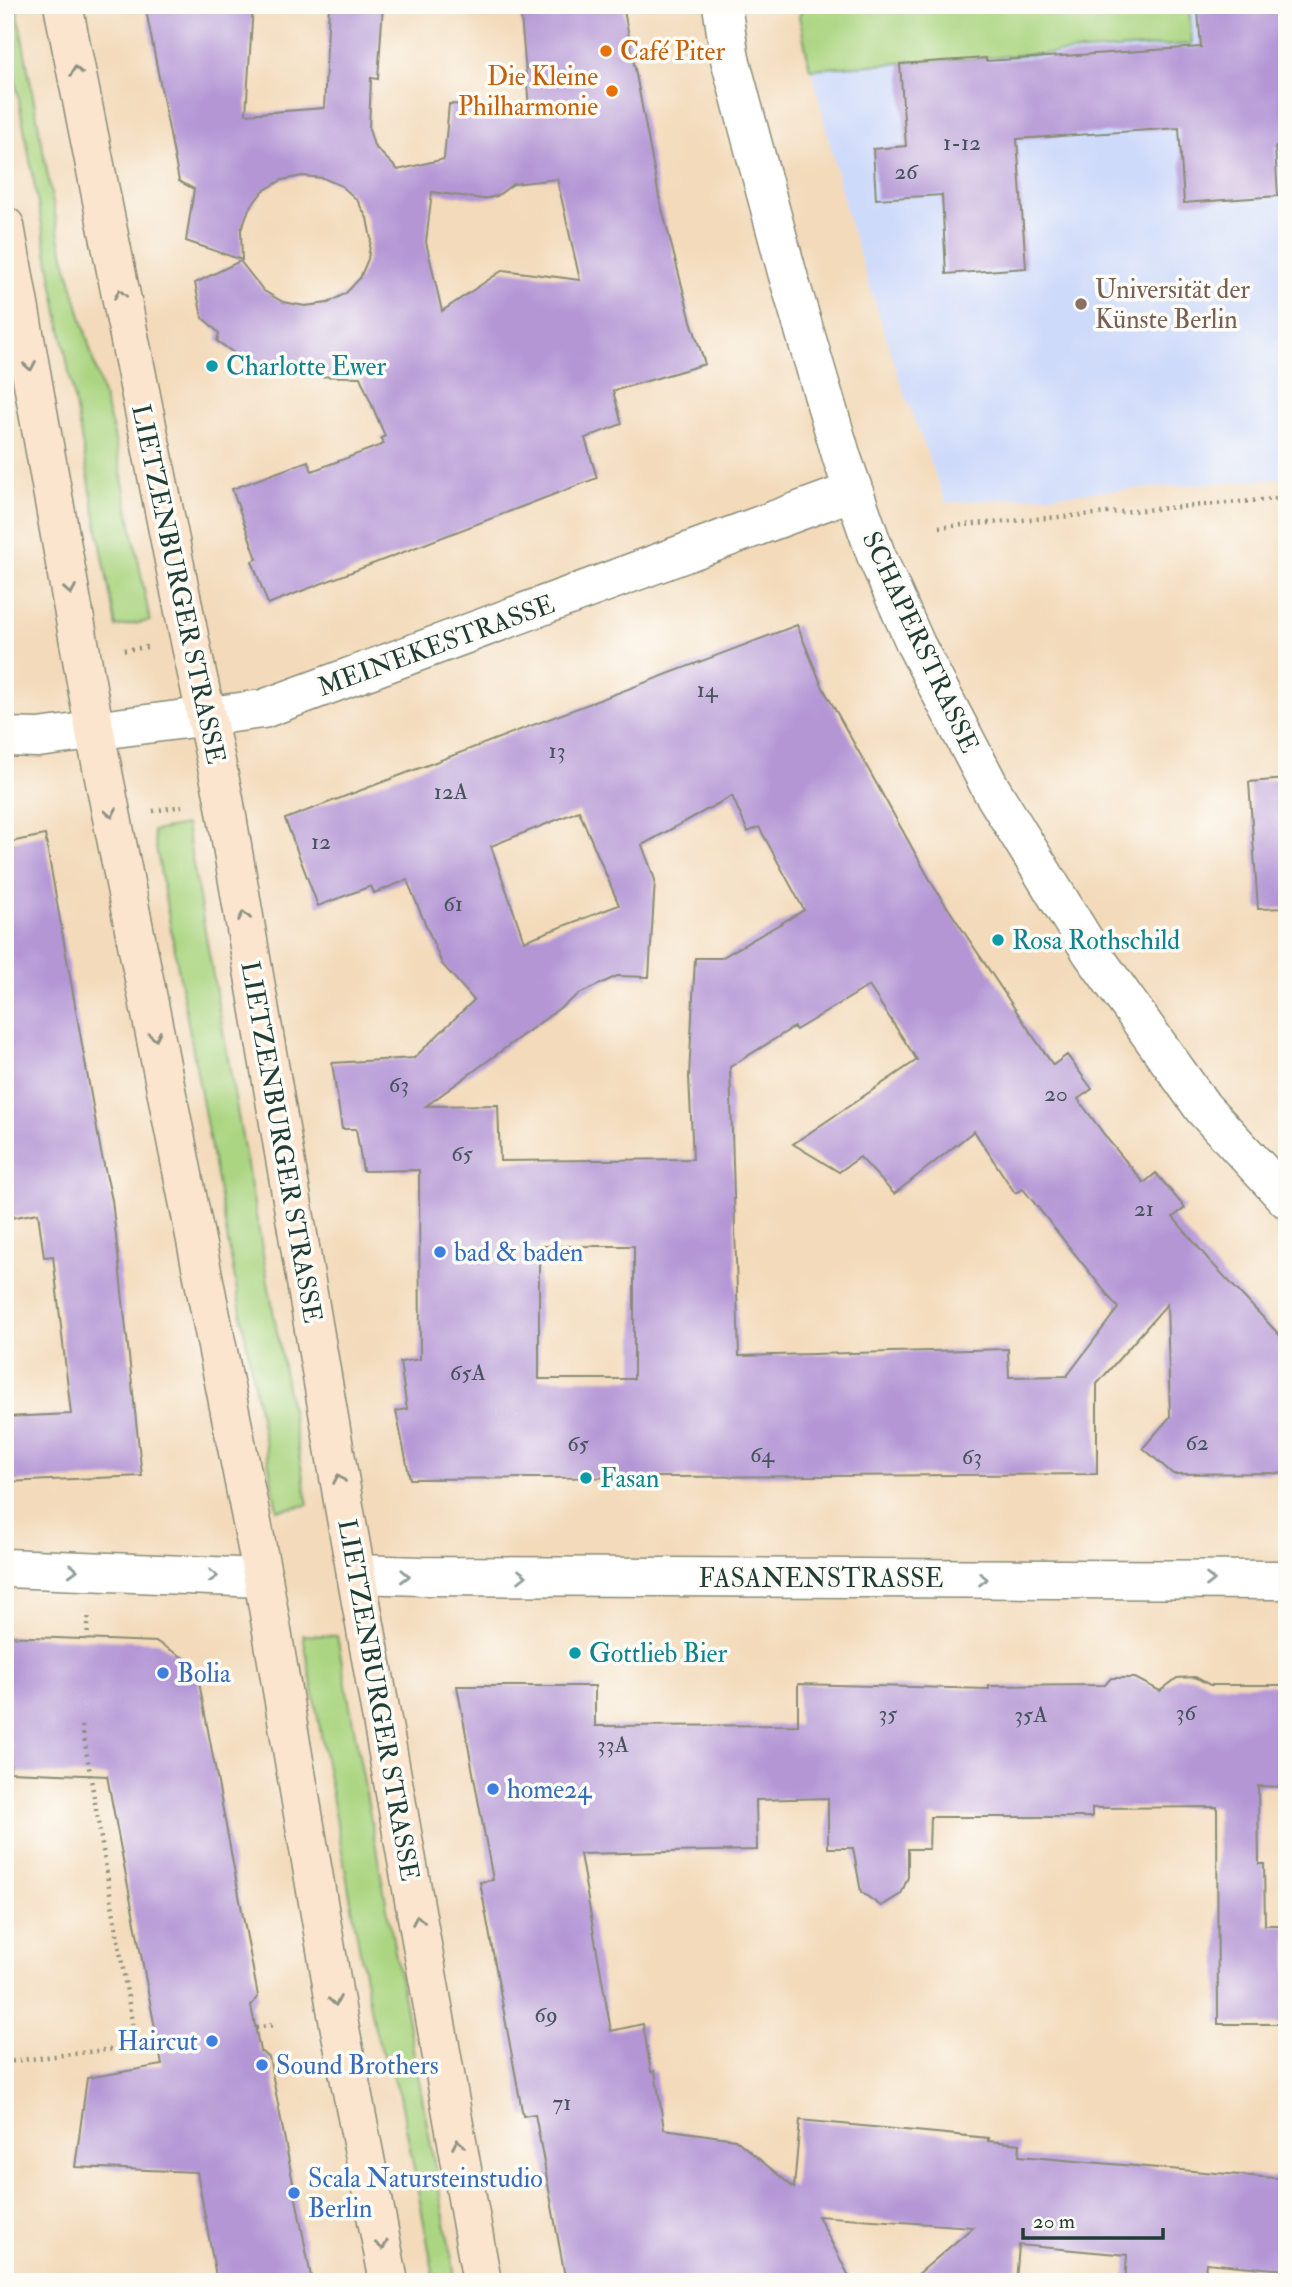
<svg xmlns="http://www.w3.org/2000/svg" width="1292" height="2287" font-family="'IM FELL Double Pica',serif">
<style>
.built{fill:#cedafa}
.green{fill:#abd581;stroke:#65895a;stroke-width:2}
.building{fill:#b496d5;fill-rule:evenodd}
.lines{fill:none;stroke-linecap:round;stroke-linejoin:round}
.minor-casing{stroke:#898c77;stroke-width:41}
.secondary-casing{stroke:#898c77;stroke-width:41}
.path{stroke:#898c77;stroke-width:4.5;stroke-dasharray:2 5;stroke-linecap:butt}
.minor{stroke:#fff;stroke-width:38}
.secondary{stroke:#fbe5cf;stroke-width:38}
.oneway{stroke:#8d9182}
.oneway2{stroke:#8f9e9a}
.food-dot{fill:#e8710a;stroke:#fdfcf7;stroke-width:2.5}
.education-dot{fill:#8d6e63;stroke:#fdfcf7;stroke-width:2.5}
.culture-dot{fill:#0f9aa8;stroke:#fdfcf7;stroke-width:2.5}
.shop-dot{fill:#3f7fe0;stroke:#fdfcf7;stroke-width:2.5}
.labels{text-anchor:middle;stroke-width:7;stroke-linejoin:round;paint-order:stroke}
.number-label{font-size:23px;fill:#44535c}
.food-label{font-size:26px;fill:#c56008;stroke:#fdfcf7;text-anchor:start}
.education-label{font-size:26px;fill:#785e54;stroke:#fdfcf7;text-anchor:start}
.culture-label{font-size:26px;fill:#0d838f;stroke:#fdfcf7;text-anchor:start}
.street-label{font-size:26px;fill:#1f3d34;stroke:#fdfcf7}
.shop-label{font-size:26px;fill:#366cbe;stroke:#fdfcf7;text-anchor:start}
</style>
<rect width="100%" height="100%" fill="#fdfcf7"/>
<filter id="ink" filterUnits="userSpaceOnUse"><feTurbulence type="fractalNoise" baseFrequency=".0143" numOctaves="2"/><feDisplacementMap in="SourceGraphic" scale="14" xChannelSelector="R" yChannelSelector="G"/><feConvolveMatrix kernelMatrix="1 2 1 2 8 2 1 2 1" color-interpolation-filters="sRGB"/></filter>
<filter id="wash" filterUnits="userSpaceOnUse"><feTurbulence type="fractalNoise" baseFrequency=".00686" numOctaves="4" result="noise"/><feDisplacementMap in="SourceGraphic" scale="28" xChannelSelector="R" yChannelSelector="G"/><feGaussianBlur stdDeviation="1.57" result="paint"/><feColorMatrix in="noise" values="0 0 0 0 0 0 0 0 0 0 0 0 0 0 0 0 0 1.4 0 .05"/><feComposite in="paint" operator="in"/></filter>
<g filter="url(#wash)">
<rect width="100%" height="100%" fill="#f3daba"/>
<path class="built" d="M805,5H1287V478L946,503L903,390L848,219L799,16Z"/>
<path class="green" d="M5,5H16L60,241L113,431L150,621L116,627L5,25Z
M805,5H1202L1189,6L1192,44L810,69L799,16Z
M186,825L308,1505L277,1510L153,831Z
M303,1635L337,1636L456,2282H435L400,2095L379,2043L372,2018Z"/>
<g id="blocks">
<path class="building" d="M145,5H253L246,114L324,108L329,5H383L378,79L371,78L369,129L374,146L398,170L444,159L449,104L529,107L520,5H623L659,197L691,321L705,364L613,391L622,424L585,438L597,478L268,604L252,561L257,559L232,489L308,461L312,471L384,444L381,438L385,436L360,377L291,376L272,365L248,363L217,341L219,333L202,317L195,283L240,261L264,291L283,302L305,306L328,303L346,293L360,278L368,259L371,239L367,218L357,200L342,186L323,178L302,176L282,180L263,191L249,209L241,230L242,260L186,241L194,189L179,181ZM557,179L580,280L503,270L442,311L426,242L432,192L483,199L497,196L513,184Z
M1266,8V12L1287,10V146L1275,147L1278,196L1184,203L1179,128L1017,139L1026,268L946,274L942,195L876,199L873,149L906,146L900,64L986,58V61L1201,47L1198,12Z
M797,625L822,686L934,887L1031,1033L1053,1065L1067,1055L1092,1089L1078,1099L1109,1141L1144,1183L1156,1173L1185,1208L1173,1217L1208,1259L1287,1343V1473L1173,1474L1143,1448L1170,1417L1167,1304L1097,1384V1474L410,1479L396,1411L407,1409L400,1362L420,1359L419,1170L363,1171L356,1129H342L332,1063L414,1058L474,1000L442,964L407,880L374,893L371,886L318,906L285,819ZM732,796L748,832L759,827L804,910L721,958H695L689,1077L693,1159L500,1161L498,1105L426,1106L579,994L617,976L649,977L655,880L642,845ZM579,811L619,905L524,941L491,846ZM869,986L917,1060L793,1144L839,1172L860,1157L894,1194L974,1131L1015,1193L1023,1189L1118,1308L1067,1376L1009,1377L1008,1349L739,1356L730,1067L794,1027L796,1030ZM539,1246H634V1379H539Z
M1287,779V908L1258,909L1249,782Z
M45,835L101,1152L112,1200L142,1476L5,1482V1417L71,1414L53,1256L44,1257L38,1213L5,1219V843Z
M5,1636L157,1642L184,1658V1667L198,1677L258,1996L251,2006L260,2051L269,2057L312,2282H217L197,2172L75,2167L87,2078L162,2065L107,1776L10,1772L11,1743H5Z
M1195,1677L1210,1685H1287V1787L1258,1786L1259,1864H1264L1265,1925H1287V2024H1218L1217,1807L1092,1808V1817H930L929,1849H908V1877L901,1894L881,1906L861,1892L853,1848H828V1798L756,1800L757,1850L580,1854L611,2031L643,2024L651,2072L655,2071L664,2129L735,2139L794,2188L800,2120L988,2138V2141L1020,2144L1019,2156L1287,2179V2270L1206,2263L1204,2282H1125L1127,2255L1019,2245L1016,2282H909L973,2227L818,2216L852,2282H566L535,2114L523,2116L480,1882L493,1880L457,1686H595V1726L798,1725V1684L989,1689V1686L1105,1685L1111,1678H1135L1160,1691L1177,1678Z"/>
</g>
</g>
<g filter="url(#ink)">
<use href="#blocks" fill-opacity="0" stroke="#898c77" stroke-width="2"/>
<g class="lines">
<defs>
<path id="minor" d="M722,5L730,59L787,272L842,458L876,555L916,645L991,789L1092,953L1203,1108L1287,1199
M5,737L38,738L263,709L853,491
M5,1568L263,1578
M356,1574L422,1576L1287,1580"/>
<path id="secondary" d="M63,5L190,641L224,799L345,1512L482,2282
M5,226L95,732L263,1578L337,2014L389,2282"/>
</defs>
<use href="#minor" class="minor-casing"/>
<use href="#secondary" class="secondary-casing"/>
<path class="path" d="M939,527L1287,498
M124,650L147,647
M153,811L182,806
M87,1640L89,1612
M82,1726L136,2046
M256,2028L273,2025
M5,2062L172,2042"/>
<use href="#minor" class="minor"/>
<use href="#secondary" class="secondary"/>
</g>
<defs><path id="oneway-chevron" d="M-2-3.5L2.5 0L-2 3.5" fill="none" stroke-width="1.6" stroke-linecap="round" stroke-linejoin="round" transform="scale(1.75)"/></defs>
<g class="oneway">
<use href="#oneway-chevron" transform="translate(76 71) rotate(-101)"/>
<use href="#oneway-chevron" transform="translate(120 294) rotate(-101)"/>
<use href="#oneway-chevron" transform="translate(30 366) rotate(80)"/>
<use href="#oneway-chevron" transform="translate(70 590) rotate(80)"/>
<use href="#oneway-chevron" transform="translate(111 813) rotate(79)"/>
<use href="#oneway-chevron" transform="translate(244 916) rotate(-100)"/>
<use href="#oneway-chevron" transform="translate(155 1036) rotate(79)"/>
<use href="#oneway-chevron" transform="translate(339 1479) rotate(-100)"/>
<use href="#oneway-chevron" transform="translate(418 1920) rotate(-100)"/>
<use href="#oneway-chevron" transform="translate(335 2001) rotate(80)"/>
<use href="#oneway-chevron" transform="translate(458 2144) rotate(-100)"/>
<use href="#oneway-chevron" transform="translate(382 2245) rotate(79)"/>
</g>
<g class="oneway2">
<use href="#oneway-chevron" transform="translate(73 1570) rotate(2)"/>
<use href="#oneway-chevron" transform="translate(213 1576) rotate(3)"/>
<use href="#oneway-chevron" transform="translate(405 1576) rotate(2)"/>
<use href="#oneway-chevron" transform="translate(522 1576)"/>
<use href="#oneway-chevron" transform="translate(983 1579)"/>
<use href="#oneway-chevron" transform="translate(1210 1580)"/>
</g>
</g>
<g class="food-dot">
<circle cx="606" cy="51" r="7"/>
<circle cx="612" cy="91" r="7"/>
</g>
<circle class="education-dot" cx="1081" cy="304" r="7"/>
<g class="culture-dot">
<circle cx="212" cy="366" r="7"/>
<circle cx="998" cy="940" r="7"/>
<circle cx="586" cy="1478" r="7"/>
<circle cx="575" cy="1653" r="7"/>
</g>
<g class="shop-dot">
<circle cx="440" cy="1252" r="7"/>
<circle cx="163" cy="1673" r="7"/>
<circle cx="493" cy="1789" r="7"/>
<circle cx="212" cy="2041" r="7"/>
<circle cx="262" cy="2065" r="7"/>
<circle cx="294" cy="2193" r="7"/>
</g>
<g class="labels">
<g class="number-label">
<text x="962" y="150">1-12</text>
<text x="906" y="179">26</text>
<text x="707" y="697">14</text>
<text x="557" y="758">13</text>
<text x="451" y="799">12A</text>
<text x="321" y="849">12</text>
<text x="453" y="911">61</text>
<text x="399" y="1092">63</text>
<text x="1056" y="1101">20</text>
<text x="462" y="1161">65</text>
<text x="1144" y="1216">21</text>
<text x="468" y="1380">65A</text>
<text x="1197" y="1450">62</text>
<text x="578" y="1451">65</text>
<text x="762" y="1462">64</text>
<text x="972" y="1464">63</text>
<text x="1186" y="1720">36</text>
<text x="888" y="1721">35</text>
<text x="1031" y="1722">35A</text>
<text x="613" y="1752">33A</text>
<text x="546" y="2022">69</text>
<text x="562" y="2110">71</text>
</g>
<g class="food-label">
<text x="620" y="60">Café Piter</text>
<text x="598" y="85" text-anchor="end">Die Kleine<tspan x="598" dy="30">Philharmonie</tspan></text>
</g>
<g class="education-label">
<text x="1095" y="298">Universität der<tspan x="1095" dy="30">Künste Berlin</tspan></text>
</g>
<g class="culture-label">
<text x="226" y="375">Charlotte Ewer</text>
<text x="1012" y="949">Rosa Rothschild</text>
<text x="600" y="1487">Fasan</text>
<text x="589" y="1662">Gottlieb Bier</text>
</g>
<g class="street-label">
<text transform="translate(179 584) rotate(78)" y="9">LIETZENBURGER STRASSE</text>
<text transform="translate(921 642) rotate(65)" y="9">SCHAPERSTRASSE</text>
<text transform="translate(436 645) rotate(-20)" y="9">MEINEKESTRASSE</text>
<text transform="translate(282 1142) rotate(80)" y="9">LIETZENBURGER STRASSE</text>
<text x="821" y="1587">FASANENSTRASSE</text>
<text transform="translate(379 1700) rotate(80)" y="9">LIETZENBURGER STRASSE</text>
</g>
<g class="shop-label">
<text x="454" y="1261">bad &amp; baden</text>
<text x="177" y="1682">Bolia</text>
<text x="507" y="1798">home24</text>
<text x="198" y="2050" text-anchor="end">Haircut</text>
<text x="276" y="2074">Sound Brothers</text>
<text x="308" y="2187">Scala Natursteinstudio<tspan x="308" dy="30">Berlin</tspan></text>
</g>
</g>
<rect width="1292" height="2287" fill="none" stroke="#fdfcf7" stroke-width="28"/>
<path d="M1023 2228v10h140v-10" fill="none" stroke="#1f3d34" stroke-width="3.5"/>
<text x="1033" y="2228" font-size="21" fill="#1f3d34" stroke="#fdfcf7" stroke-width="5" paint-order="stroke">20 m</text>
</svg>
